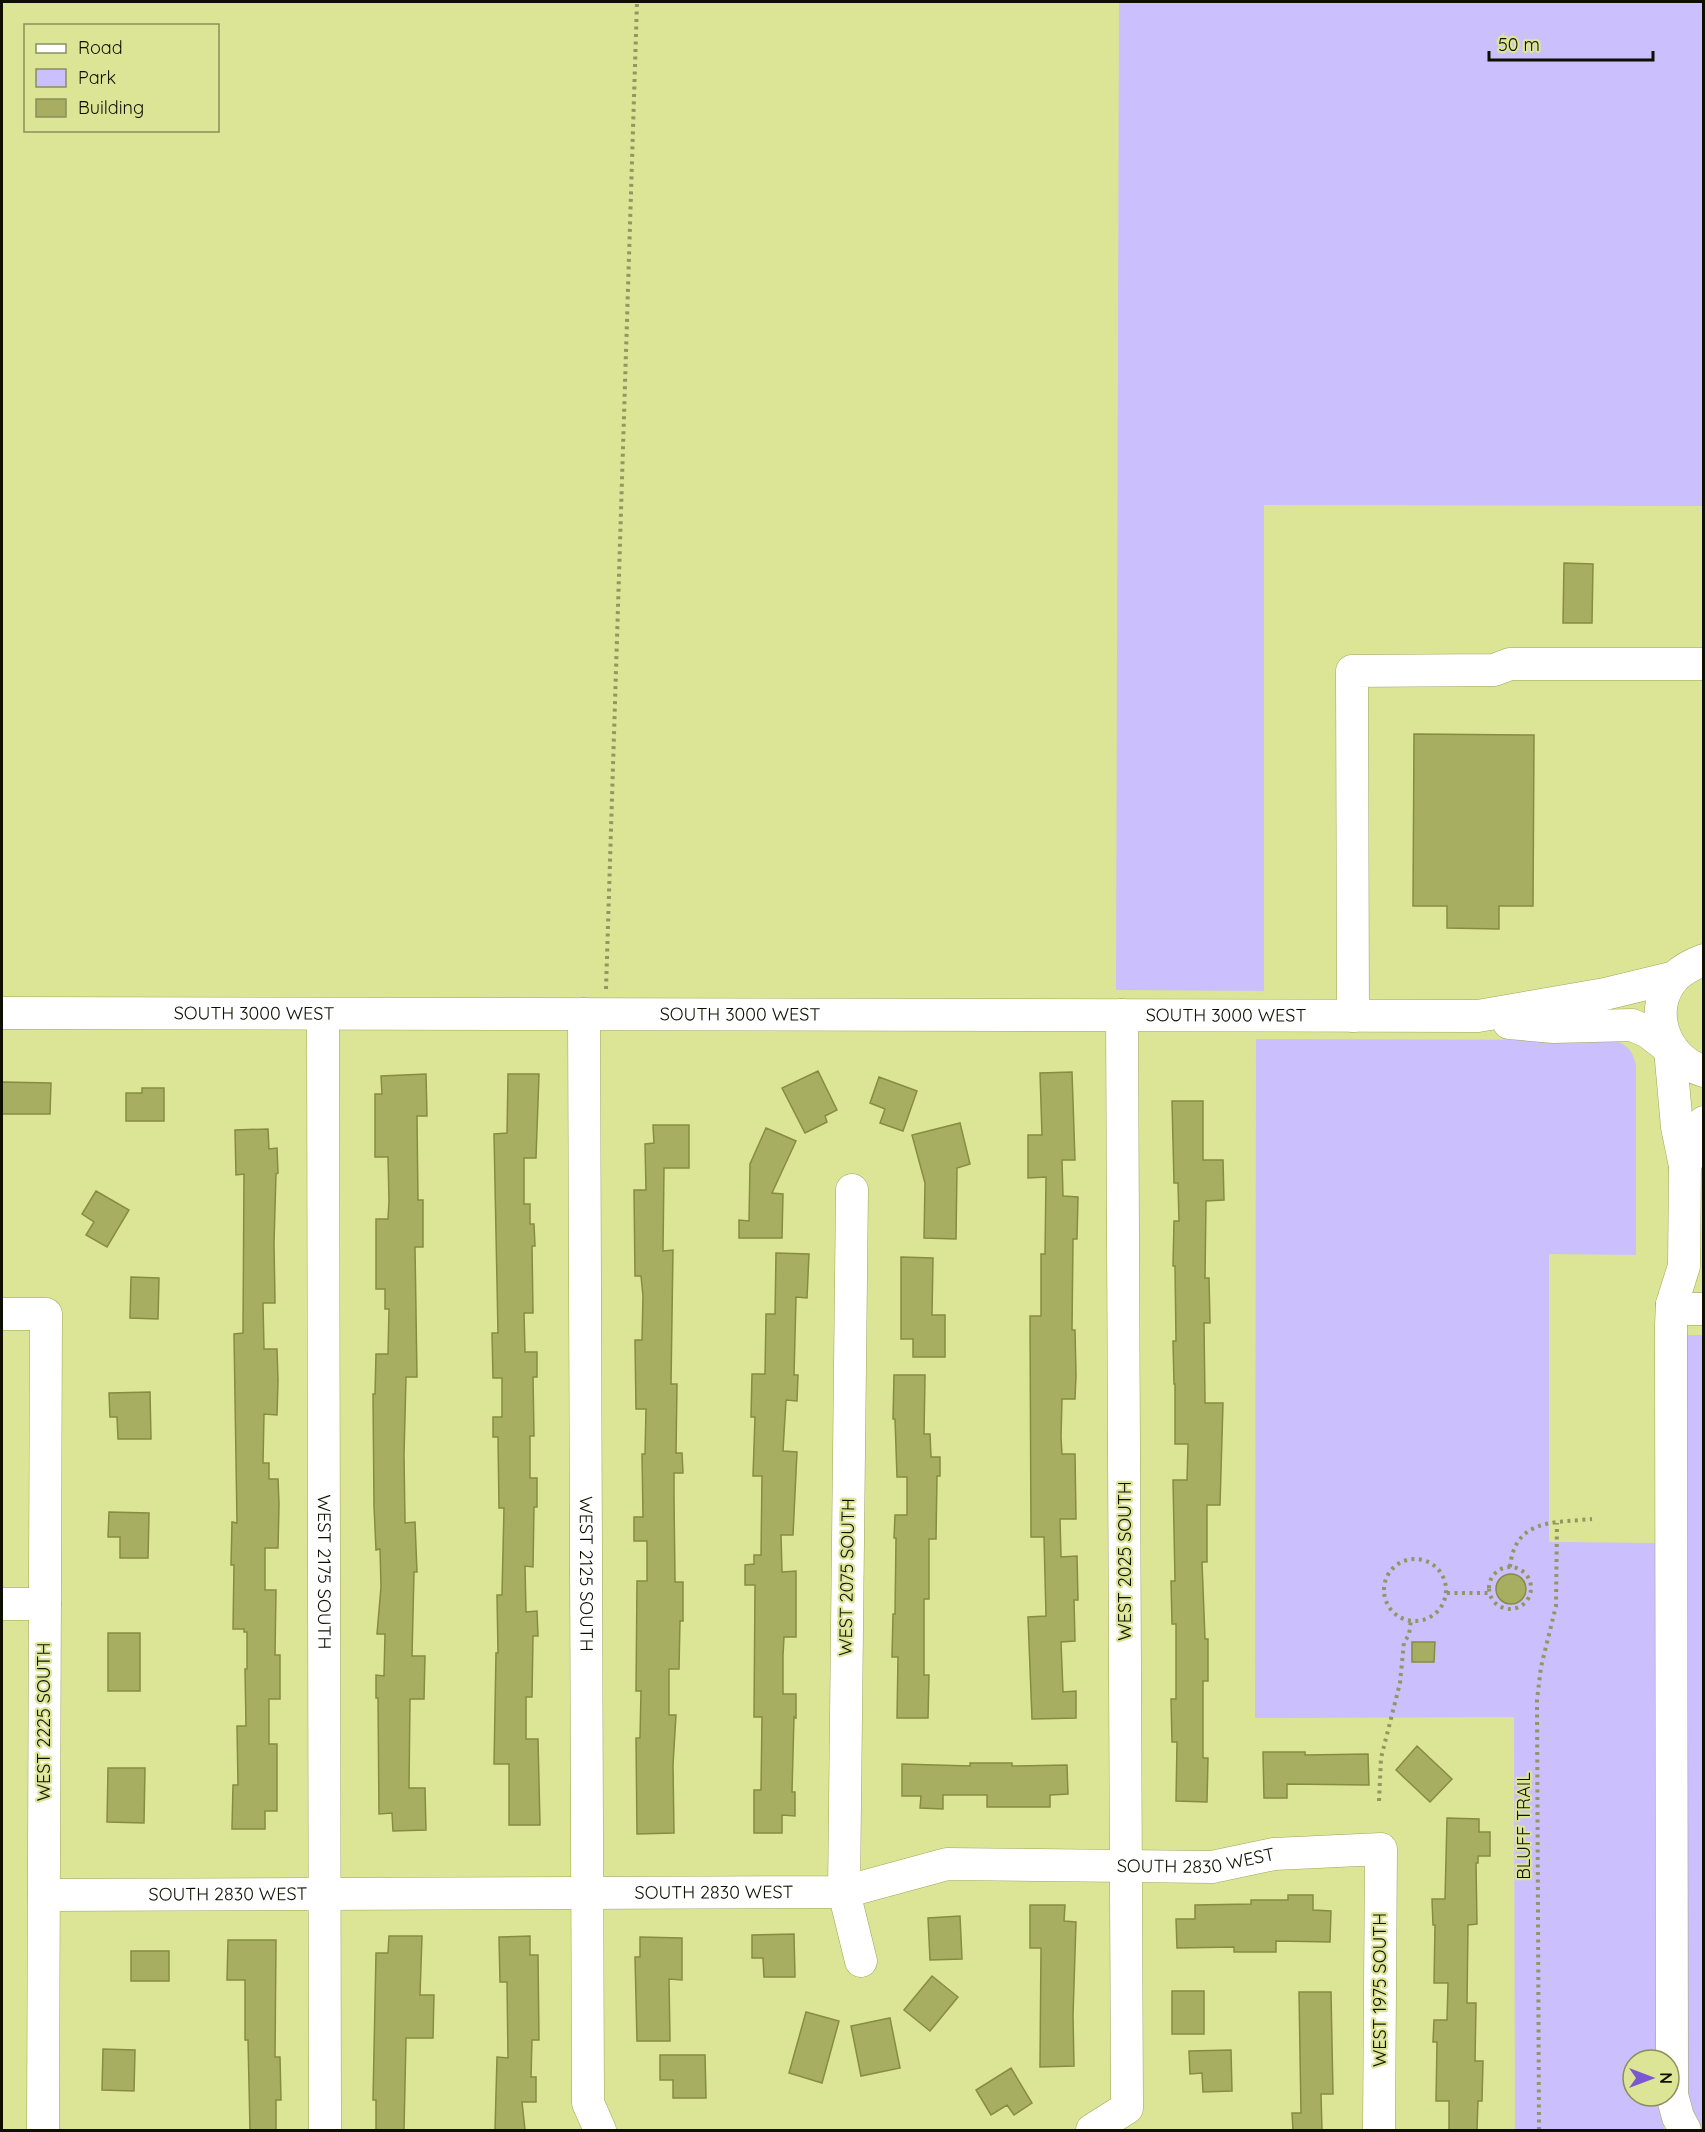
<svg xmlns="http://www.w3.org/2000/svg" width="1705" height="2132" font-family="Quicksand,sans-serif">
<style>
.green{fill:#cbbffd}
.building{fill:#a7ae62;stroke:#868c40;stroke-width:1.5}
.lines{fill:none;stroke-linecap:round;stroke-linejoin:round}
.minor-casing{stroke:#9fa65a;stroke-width:33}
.path{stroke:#919760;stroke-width:4;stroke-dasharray:3 4.5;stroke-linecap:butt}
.minor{stroke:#fff;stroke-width:32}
.labels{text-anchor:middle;stroke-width:4.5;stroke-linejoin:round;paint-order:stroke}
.street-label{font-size:18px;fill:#0e0f00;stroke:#dce496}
</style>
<rect width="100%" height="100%" fill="#dce496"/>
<path class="green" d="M1119,2H1703V506L1264,505V991L1116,990Z
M1256,1039L1611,1040C1626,1043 1632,1049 1636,1065V1255L1549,1254V1542L1663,1543L1664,2060H1633V2096H1664V2130H1515L1514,1717L1255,1718Z
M1686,1335H1703V2130H1700L1684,2096Z"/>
<path class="building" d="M1564,563L1593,564L1592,623H1563Z
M1414,734L1534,735L1533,906H1499V929L1447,928V906H1413Z
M818,1071L837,1110L825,1116L827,1122L805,1133L782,1088Z
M1072,1072L1075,1160H1062L1063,1196L1078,1197L1077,1239H1073L1072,1330H1075L1076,1375L1075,1399H1062L1061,1437L1062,1454H1075L1076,1519H1060L1061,1557L1077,1556L1078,1600H1074L1075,1641L1061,1642L1063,1692L1076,1691V1718L1032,1719L1028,1617L1046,1616L1044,1537H1031L1030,1316H1041V1254H1045L1046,1177L1028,1178V1135H1042L1040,1073Z
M426,1074L427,1116H417L418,1200H423V1247H415L417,1377H406L404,1455L405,1523L415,1522L417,1572H414L412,1656H425L424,1699H410L409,1788H425L426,1830L393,1831L392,1813L379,1814L378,1698H376V1675L384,1676L385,1634H377L381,1587L380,1549L376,1550L374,1506L373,1394H375L376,1354H388L389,1309H385V1289H376V1219H388L389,1201L388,1157H375V1094H382L381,1076Z
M508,1074H539L536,1158H524V1204H530V1224H534L535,1246H532L533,1313H524L525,1352H537V1377H533L534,1436H530V1478H537V1507H534L533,1567L525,1566L526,1612L537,1611L538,1636H533L532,1697H526V1739H538L540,1825H509V1764H494L496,1653H498L497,1595H502L504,1508H499L498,1437H493V1417H502V1378H493L492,1333H498L494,1134L507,1133Z
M879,1077L917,1091L903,1131L880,1123L885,1109L870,1103Z
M2,1082L51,1083L50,1114H2Z
M142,1088H164V1121H126V1093H142Z
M1172,1101H1203V1160H1223L1224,1200L1206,1201L1205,1278H1209L1210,1323H1204L1205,1403H1223L1220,1505H1207V1562H1202L1205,1639H1208V1681H1203V1758H1208L1207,1802L1176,1801L1177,1742H1172L1171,1699H1176V1624H1172L1171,1581H1175L1173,1480H1187L1188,1444H1175V1384H1174L1173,1341H1176L1175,1266H1173L1174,1221H1179L1178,1183H1174Z
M960,1123L970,1164L957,1168L956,1239L924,1238L925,1183L912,1135Z
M653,1125H689V1168H664L663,1251L673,1250L671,1384H677L676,1453H682L683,1473H674V1496L675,1582H683V1621H680L679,1669H669V1715H676L673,1765L674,1833L637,1834L636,1738H640L641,1691H636L637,1581H647V1541H634V1517H643L642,1454H645L646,1409H636L635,1340H642L643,1296L641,1276H635L634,1190H646L645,1144L654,1143Z
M766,1128L796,1141L772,1193L783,1194L782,1238H739V1220L749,1221L750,1164Z
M268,1129L269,1149L277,1148L278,1173L276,1174L274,1243L275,1303H263L264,1349H277L278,1380L277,1415L264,1414L263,1463H269V1479H278L279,1504L278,1548H265V1590H276L275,1655H280V1699H269V1744H277V1811H265V1829H232L233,1785H238L237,1726H246L245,1669H247V1632H244V1629H233L234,1565H231L232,1522L237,1523L234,1334L243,1333L244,1174L236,1175L235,1130Z
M96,1191L129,1210L107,1247L86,1235L94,1222L82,1214Z
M776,1253L809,1254L807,1298L796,1297L794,1375H798L797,1401L786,1400L783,1451L797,1452L793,1535H781L782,1572L796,1571V1637H784L783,1655V1694H796V1718L794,1717L792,1792H795V1816L782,1815V1833H754V1790H761L762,1717H754L755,1585H745V1565L754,1564V1555H761L762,1476H753L755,1417H751L752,1374H765L766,1314H775Z
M901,1257L933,1258L932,1315H945V1357H913V1339H901Z
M131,1277L159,1278L158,1319L130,1318Z
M894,1375H925L924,1434H930L931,1457H940V1476H937L936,1539H929V1599H924V1675H929L928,1718H897L898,1657H892L893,1614H895L896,1538H894L895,1515H907V1477H897L895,1419H893Z
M150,1392L151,1439H118L117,1417H110L109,1393Z
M109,1512L149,1513L148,1558H120V1537H108Z
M1496 1589a15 15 0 1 1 30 0a15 15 0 1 1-30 0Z
M108,1633H140V1691H108Z
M1412,1642H1435L1434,1662H1412Z
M1417,1746L1452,1779L1430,1802L1396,1770Z
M1263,1752H1305V1755L1368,1754L1369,1785L1287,1784V1798H1264Z
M970,1763H1012V1766L1067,1765L1068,1794L1050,1795V1807H987V1795H943V1809L920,1808L921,1796H902V1764L970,1766Z
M108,1768H145L144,1823L107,1822Z
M1447,1818L1479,1819V1832H1490V1856H1478V1863H1476L1477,1924L1468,1925L1467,2003H1476L1475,2061H1483L1482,2101H1478L1477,2130H1449V2101H1436L1437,2042H1433L1434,2020H1447L1448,1983H1434L1435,1925H1433L1432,1899H1445Z
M1288,1895H1313V1910L1331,1911L1330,1942L1276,1941V1952H1234V1947L1177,1948L1176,1919H1195V1905L1251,1904V1900H1288Z
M1030,1905H1065L1064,1921L1076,1922L1073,2016L1074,2066L1040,2067L1041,1948H1030Z
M960,1916L962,1959L930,1960L928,1918Z
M794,1934L795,1977H764L763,1958H752V1935Z
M389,1936H422L420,1995H434L433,2038H406L404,2130H376V2100H373L376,1953H388Z
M530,1936V1955H538L539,2040H532L531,2077H536V2102H522L525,2130H495L497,2057L508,2058L507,1982H500L499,1937Z
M640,1937L682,1938V1980L669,1979L670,2041H637L635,1957H640Z
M228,1940H276L275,2057H280L281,2100H276V2130H250L248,2040H245V1980H227Z
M131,1951H169V1981H131Z
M932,1976L958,1997L930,2031L904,2010Z
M1172,1991H1204V2034H1172Z
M1299,1992H1331L1333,2094H1321L1322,2130H1293L1292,2113H1301Z
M806,2012L839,2021L822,2083L789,2073Z
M890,2018L900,2068L861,2076L851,2026Z
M103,2049L135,2050L134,2091L102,2090Z
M1231,2050L1232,2091L1203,2092L1202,2073L1190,2074L1189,2051Z
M660,2055H705L706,2098H673V2080H660Z
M1011,2068L1032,2103L1014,2115L1007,2105L991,2115L976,2090Z"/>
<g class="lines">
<defs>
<g id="minor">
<path d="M1704,960C1693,964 1683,969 1675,977C1646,1008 1664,1060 1704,1071"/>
<path id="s1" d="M2,1013L1478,1016L1605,994L1675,977"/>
<path id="s2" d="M323,1014L325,2130"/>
<path id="s3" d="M584,1014L588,2103L600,2130"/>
<path d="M1353,1016L1352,671L1494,670L1510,664H1704"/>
<path d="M1509,1023L1554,1027L1632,1025L1648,1032L1670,1049L1677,1127L1685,1166L1684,1266L1672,1304L1671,1325L1672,2095L1678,2117L1685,2130"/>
<path d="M1685,1166L1704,1122"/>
<path d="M852,1190L844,1892L861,1961"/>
<path d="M1672,1304L1686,1309H1704"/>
<path d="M2,1314H46L43,2130"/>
<path d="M2,1604H45"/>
<path id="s4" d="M44,1895L844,1892L947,1864L1212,1867L1274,1854L1381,1849L1379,2130"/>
<path d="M1092,2130L1127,2108L1122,1015"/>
</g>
</defs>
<use href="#minor" class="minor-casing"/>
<path class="path" d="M606,989L637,2
M1384 1590a31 31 0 1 1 62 0a31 31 0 1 1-62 0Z
M1489 1588a21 21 0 1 1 42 0a21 21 0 1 1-42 0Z
M1510,1567C1515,1518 1554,1523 1592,1519
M1447,1593H1490
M1379,1801L1381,1758L1400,1683L1404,1642L1409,1635L1411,1620
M1539,2130L1537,1700L1541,1667L1556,1606L1557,1523"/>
<use href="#minor" class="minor"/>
</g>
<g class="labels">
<g class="street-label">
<text dy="6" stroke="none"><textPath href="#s1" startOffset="252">SOUTH 3000 WEST</textPath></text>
<text dy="6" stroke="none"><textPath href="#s1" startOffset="738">SOUTH 3000 WEST</textPath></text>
<text dy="6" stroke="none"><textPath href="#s1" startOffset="1224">SOUTH 3000 WEST</textPath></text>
<text transform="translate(1125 1561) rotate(-90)" y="6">WEST 2025 SOUTH</text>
<text dy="6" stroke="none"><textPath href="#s2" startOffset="558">WEST 2175 SOUTH</textPath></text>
<text dy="6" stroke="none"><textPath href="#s3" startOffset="560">WEST 2125 SOUTH</textPath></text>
<text transform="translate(847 1577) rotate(-89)" y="6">WEST 2075 SOUTH</text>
<text transform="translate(44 1722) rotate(-90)" y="6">WEST 2225 SOUTH</text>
<text transform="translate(1524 1826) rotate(-90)" y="6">BLUFF TRAIL</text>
<text dy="6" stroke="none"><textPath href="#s4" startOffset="1156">SOUTH 2830 WEST</textPath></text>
<text dy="6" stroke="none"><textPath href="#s4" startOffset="670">SOUTH 2830 WEST</textPath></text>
<text dy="6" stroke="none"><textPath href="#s4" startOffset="184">SOUTH 2830 WEST</textPath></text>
<text transform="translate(1380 1990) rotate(-90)" y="6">WEST 1975 SOUTH</text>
</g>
</g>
<rect width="1705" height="2132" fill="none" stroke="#0e0f00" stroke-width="6"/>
<rect x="24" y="24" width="195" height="108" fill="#dce496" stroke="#8a8f5a" stroke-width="1.5"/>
<rect x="36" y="44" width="30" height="9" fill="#ffffff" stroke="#8a8f5a" stroke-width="1.5"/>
<text x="78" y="54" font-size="18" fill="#0e0f00">Road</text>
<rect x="36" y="69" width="30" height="18" fill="#cbbffd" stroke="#8a8f5a" stroke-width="1.5"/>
<text x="78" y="84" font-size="18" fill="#0e0f00">Park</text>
<rect x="36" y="99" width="30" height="18" fill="#a7ae62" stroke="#8a8f5a" stroke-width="1.5"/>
<text x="78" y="114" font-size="18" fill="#0e0f00">Building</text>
<g transform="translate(1651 2078) rotate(90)"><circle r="28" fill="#dce496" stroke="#8a8f5a" stroke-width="1.5"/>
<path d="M0-4.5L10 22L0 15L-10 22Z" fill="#7b58d2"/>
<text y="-9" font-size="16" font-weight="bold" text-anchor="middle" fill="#0e0f00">N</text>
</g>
<path d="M1489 51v9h164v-9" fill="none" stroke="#0e0f00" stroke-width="3"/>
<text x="1498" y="51" font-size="18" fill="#0e0f00" stroke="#dce496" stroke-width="4.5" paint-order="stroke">50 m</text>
</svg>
